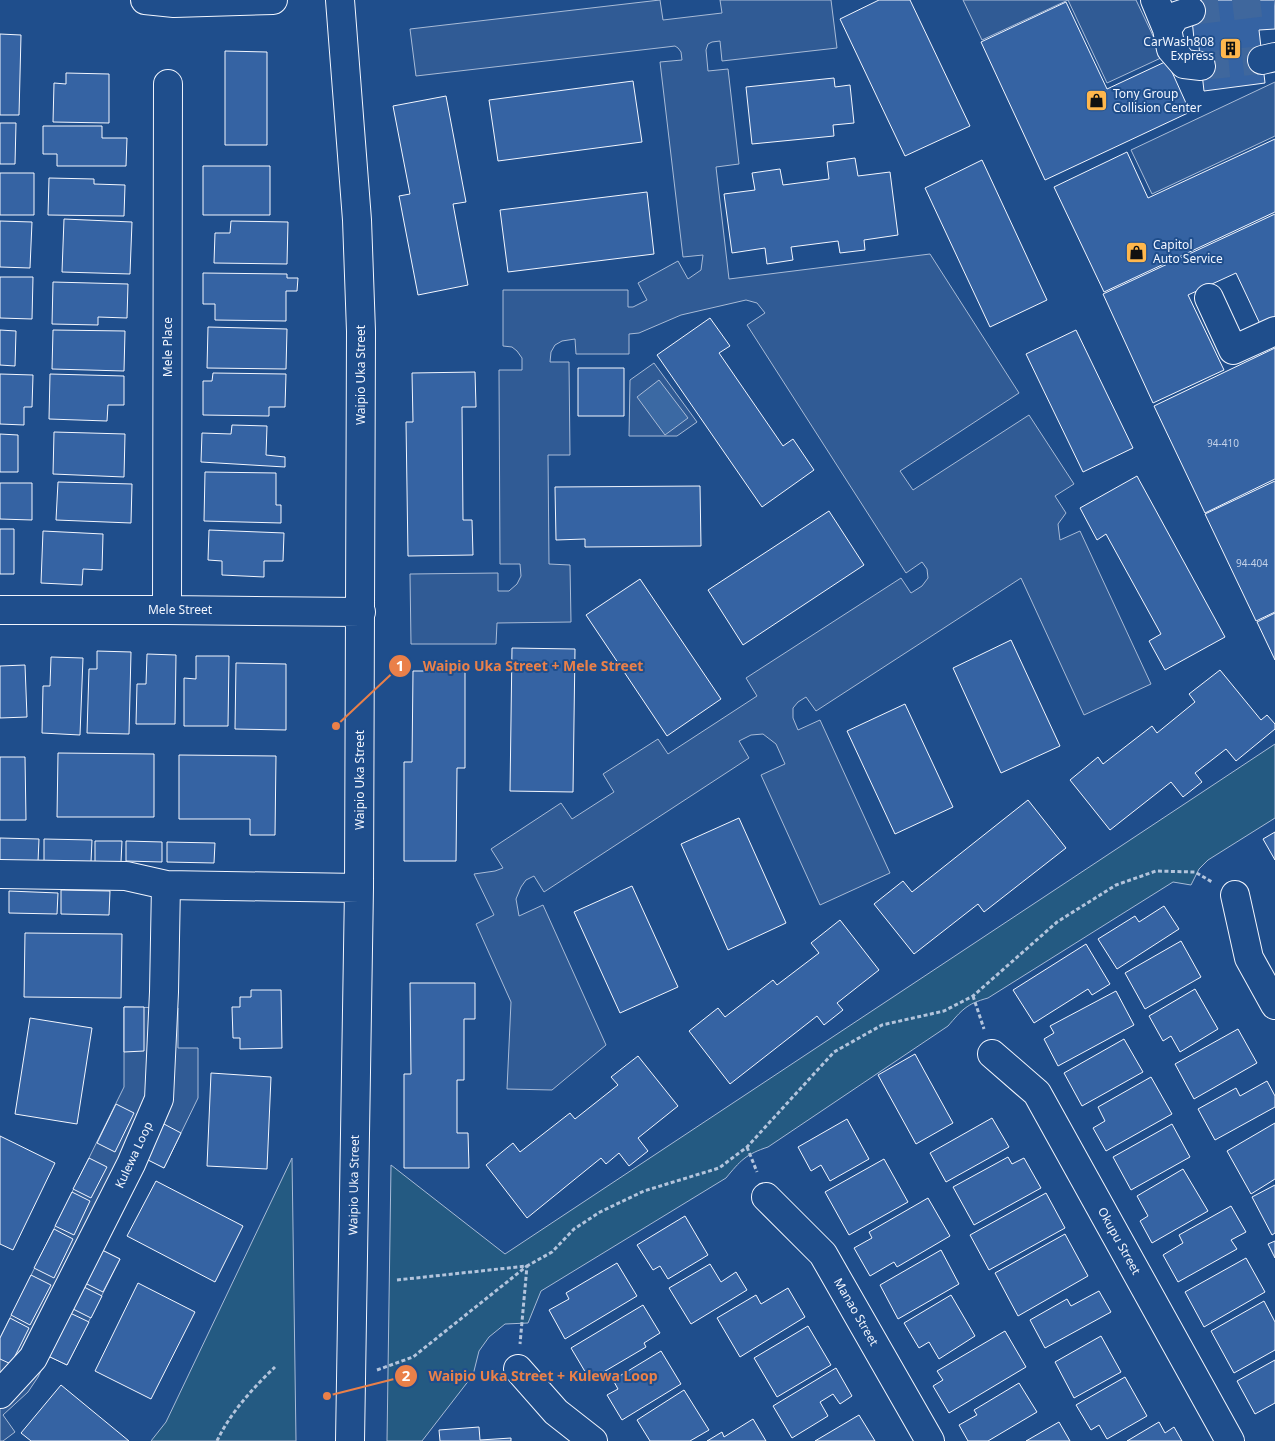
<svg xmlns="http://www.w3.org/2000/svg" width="1275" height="1441" font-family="'Noto Sans',sans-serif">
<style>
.green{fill:#245a82;stroke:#a8bbd7}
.parking{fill:#305b95;stroke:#a8bbd7}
.water{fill:#3b69a3;stroke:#a8bbd7}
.building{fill:#3563a3;stroke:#f2f6ff}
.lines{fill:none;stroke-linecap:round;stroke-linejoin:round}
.minor-tunnel{stroke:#3f679d;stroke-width:28;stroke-dasharray:28 14;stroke-linecap:butt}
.minor-casing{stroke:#f2f6ff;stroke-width:30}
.major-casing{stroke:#f2f6ff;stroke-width:30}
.path{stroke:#b3c4dc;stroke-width:3;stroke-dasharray:4 2.5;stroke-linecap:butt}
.minor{stroke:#1f4e8c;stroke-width:28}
.major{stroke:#1f4e8c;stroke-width:28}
.labels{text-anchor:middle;stroke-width:4;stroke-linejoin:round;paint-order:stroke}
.number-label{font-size:10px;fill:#c3d1e8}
.poi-label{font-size:12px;fill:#f2f6ff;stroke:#1f4e8c;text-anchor:start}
.street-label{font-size:12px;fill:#f2f6ff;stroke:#1f4e8c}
.leader{fill:none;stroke:#ea8049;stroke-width:2}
.callout-dot{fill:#ea8049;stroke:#1f4e8c;stroke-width:2}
.mark-label{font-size:15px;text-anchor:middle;font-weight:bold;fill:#fff}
.callout-label{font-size:14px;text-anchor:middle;font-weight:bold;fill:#ea8049;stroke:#1f4e8c;stroke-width:4;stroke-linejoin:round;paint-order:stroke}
</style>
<rect width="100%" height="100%" fill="#1f4e8c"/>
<path class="green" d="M1275,744V818L1208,860L1199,869L1191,885L1173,882L988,998C966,1004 962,1010 948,1026L768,1147C746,1154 740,1161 726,1178L541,1291L528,1323L505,1324L489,1337L479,1351L473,1375L422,1441H387L391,1165L505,1254Z
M292,1158L296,1441H151L166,1422Z"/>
<path class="parking" d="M660,0L663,20L722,13L720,0H831L837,48L722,61L720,41L712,42L708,44L706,50L708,71L728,69L739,164L716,167L729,279L930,254L1019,393L900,471L913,490L1029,415L1074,484L1055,496L1066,513L1058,524L1060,540L1080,531L1151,684L1084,715L1021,578L816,711L806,697L798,702L793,708V718L798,730L820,720L890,873L820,905L761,775L785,764L776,744L763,734L751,735L739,741L749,758L544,892L534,876L526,880L521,887L516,899L519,916L543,905L606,1045L552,1090L507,1089L511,1002L476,924L494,915L474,874L495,871L503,868L491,849L561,803L572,819L614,792L603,774L658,739L668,754L757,696L746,678L901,578L911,593L922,586L928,578L927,569L922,562L906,573L747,325L765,313L757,303L746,300L681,315L639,333L629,334V354H576L575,339L562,341L555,345L551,352L550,362H569L570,455H548L549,564L570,565L571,622L497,623L496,644H411L410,574L498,573V591H509L517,584L521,576L520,564H500L499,370H522V358L517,351L512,347L503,346V290H628V307H633L647,300L638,283L678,261L688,279L701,270L703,255L683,257L660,62L682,60L681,52L678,48L675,46L667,47L416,76L410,29Z
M963,0H1068L982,40Z
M1068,0H1136L1163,57L1107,83Z
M1275,82V136L1152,194L1131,150Z
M654,363L697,422L677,436H629L630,380Z
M124,1007L178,1008V1048H198V1098L164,1168L147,1159L102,1250L120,1259L67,1365L48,1356L38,1377L28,1392L3,1415L15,1432L3,1441H0V1338L124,1087Z"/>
<path class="water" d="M659,380L688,418L665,435L637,397Z"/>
<path class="building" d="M879,0H910L970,126L905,156L840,19Z
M1190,0H1275V29L1259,30L1265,83L1204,91L1198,38L1194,39Z
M1066,2L1107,89L1167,61L1190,112L1045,180L981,42Z
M0,34L21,35L19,115H0Z
M225,51L267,52V145H225Z
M66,73L109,74V123L53,122L54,83L66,84Z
M834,78L835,87L850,85L854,123L833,125L834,136L752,144L746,87Z
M633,81L642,142L498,161L489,100Z
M446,96L466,202L453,204L468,285L418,295L399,196L410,194L393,106Z
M0,123H16L15,164H0Z
M43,126H102V138H127L126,166H57V154H43Z
M1275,139V212L1104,292L1054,187L1127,152L1148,198Z
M855,158L858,176L890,172L898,235L864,240L865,250L840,253L838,241L791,247L793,260L767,264L765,248L732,253L724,194L755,190L752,173L780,169L783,185L829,179L827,162Z
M982,160L1047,300L990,327L925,188Z
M203,166H270V215H203Z
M0,173H34V215H0Z
M49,178L94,179V184L125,185L124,216L48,215Z
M647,192L654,254L508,272L500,210Z
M1275,214V320L1261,326L1236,273L1188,295L1224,370L1153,403L1103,294Z
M64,219L132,222L130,274L62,272Z
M0,221L32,222L30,268L0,267Z
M231,221L288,222L287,264L214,263L215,233H230Z
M203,273L287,274V278H298L297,291H286V321L215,320V304H203Z
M0,277H33L32,319L0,318Z
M53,282L128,284L127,318L98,317V325L52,324Z
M710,318L730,346L719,353L783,446L793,439L814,470L762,507L657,355Z
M208,327L287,329L286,369L207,368Z
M0,330L16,331L15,366L0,365Z
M53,330L125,331L124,371L52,369Z
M1076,330L1133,448L1083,472L1026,354Z
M1275,348V479L1205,513L1154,406Z
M578,368H624V416H578Z
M475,372L476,407H462L463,520H472L473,555L408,556L406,422H413L412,373Z
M213,373L286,374L285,407H269V416L203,415V381H212Z
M0,374L33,375L32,407H24V425L0,424Z
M50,374L124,376V405H108L107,421L49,419Z
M232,425L267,426L266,455L285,457V467L201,462L202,433L231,434Z
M54,432L125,434L124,477L53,474Z
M0,434L18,435V472H0Z
M205,472L276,473V505H281V523L204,521Z
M1137,476L1225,637L1165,670L1149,641L1161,634L1106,534L1097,540L1080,508Z
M1275,481V612L1256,621L1205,514Z
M58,482L132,484L131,523L56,520Z
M0,483H32V520L0,519Z
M700,486L701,546L585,547V539L556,540L555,487Z
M829,511L864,565L743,645L708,590Z
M0,529H14V574H0Z
M209,530L284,533L283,561H264V577L222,575V561L208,560Z
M43,531L103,534L102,570L83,569L82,585L41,583Z
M640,579L721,699L667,736L586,615Z
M1275,613V660L1257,622Z
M1011,640L1060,746L1001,773L953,668Z
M512,648L575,649L573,792L510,791Z
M97,651L131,652L129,734L87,733L89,669H97Z
M147,654L176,655L175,724H136L137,684H146Z
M196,656H229L228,726H184V678L196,679Z
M51,657L83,658L80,735L42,733L43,686H50Z
M236,663L286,664V730L235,729Z
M25,665L27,717L0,718V666Z
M1220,670L1261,720L1267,715L1275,724V729L1236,761L1226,749L1195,773L1202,782L1183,797L1171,782L1110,830L1070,780L1098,757L1103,764L1152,726L1157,733L1195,702L1189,694Z
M413,671H465V768H457L456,861H404V762H412Z
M905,704L953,807L895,834L847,731Z
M58,753L154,754V817H57Z
M179,755L276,756L275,835H250V819H179Z
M0,757H25L26,820H0Z
M1028,800L1066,848L984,912L978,904L914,954L874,904L903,881L912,892Z
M739,818L786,923L728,950L681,844Z
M1275,832V860L1263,839Z
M0,838L39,839L38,862L0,861Z
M44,839L92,840L91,862L44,861Z
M95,841H122L121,862H95Z
M126,841L162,842V862L126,861Z
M167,842L215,843L214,863L167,862Z
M632,886L678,987L620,1013L574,912Z
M61,890L110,891L109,915L61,914Z
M9,891L58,893L57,914L9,913Z
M1164,906L1179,929L1117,969L1098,939L1135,916L1139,922Z
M840,920L879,970L837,1003L843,1010L824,1025L817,1016L730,1084L689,1031L718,1008L725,1017L773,980L777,985L819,953L811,943Z
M25,933L122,934L121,998L24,997Z
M1181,941L1201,977L1145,1009L1125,973Z
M1086,944L1110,984L1092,995L1088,989L1034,1023L1013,990Z
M410,983H475V1019H464V1080H457V1133H468L469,1168H404V1074H411Z
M1195,989L1218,1029L1180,1052L1171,1036L1163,1041L1149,1016Z
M251,990H281L282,1048L240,1049V1038H233L232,1007H240V997H251Z
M1116,991L1134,1025L1058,1066L1044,1039L1054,1033L1050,1026Z
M124,1007H144V1051L124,1052Z
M30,1018L92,1028L77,1124L15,1114Z
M1238,1029L1257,1063L1194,1099L1175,1064Z
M1124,1039L1143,1072L1082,1106L1064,1073Z
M915,1054L953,1123L916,1144L878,1075Z
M638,1056L678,1106L638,1138L648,1151L629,1166L619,1153L606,1164L601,1158L527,1218L486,1165L513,1143L520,1152L570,1113L575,1119L618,1085L611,1077Z
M211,1073L271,1077L267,1169L207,1166Z
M1151,1077L1172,1114L1106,1151L1093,1128L1105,1121L1098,1107Z
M1267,1081L1275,1096V1107L1215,1140L1198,1109L1236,1088L1240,1096Z
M116,1104L134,1113L115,1152L97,1143Z
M992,1118L1009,1147L946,1182L930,1153Z
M847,1119L869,1159L830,1181L821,1165L811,1171L798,1147Z
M1275,1123V1179L1251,1194L1227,1151Z
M164,1124L181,1133L164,1168L146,1159Z
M1172,1124L1190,1157L1131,1190L1113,1157Z
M0,1136L55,1163L13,1250L0,1244Z
M1008,1157L1012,1164L1024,1158L1041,1188L974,1225L953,1187Z
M89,1158L107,1167L91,1198L73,1189Z
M884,1159L908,1202L849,1235L825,1192Z
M1183,1169L1208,1211L1152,1243L1140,1221L1148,1216L1137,1196Z
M156,1181L243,1226L215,1282L127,1236Z
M1275,1185V1233L1272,1235L1252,1197Z
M72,1192L90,1201L74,1235L55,1226Z
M1046,1193L1065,1228L989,1270L970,1235Z
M928,1198L950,1236L897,1267L894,1262L870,1276L854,1248L872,1238L869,1232Z
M1231,1206L1246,1232L1231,1240L1237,1249L1178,1282L1163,1255L1183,1243L1179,1235Z
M685,1216L708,1255L668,1279L660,1266L653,1270L637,1245Z
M54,1229L73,1239L54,1278L34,1268Z
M1065,1234L1088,1276L1018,1316L995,1273Z
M1275,1241V1258L1268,1244Z
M102,1250L120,1259L103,1292L85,1283Z
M941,1250L959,1284L898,1319L880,1285Z
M1246,1258L1265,1292L1204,1327L1185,1292Z
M617,1263L637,1296L565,1339L549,1310L569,1299L566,1293Z
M710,1264L721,1282L736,1272L747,1290L691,1324L669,1288Z
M31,1275L51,1285L30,1325L11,1315Z
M138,1283L195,1312L151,1399L95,1371Z
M84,1287L102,1296L91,1318L73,1309Z
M788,1288L805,1317L740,1357L717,1318L756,1295L761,1304Z
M1099,1291L1111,1312L1045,1348L1030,1320L1067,1299L1071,1306Z
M951,1295L975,1336L939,1359L929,1342L919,1348L904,1323Z
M1264,1301L1275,1322V1350L1234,1373L1211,1331Z
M643,1305L660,1333L644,1343L646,1347L590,1380L571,1348Z
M70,1313L89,1322L67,1365L48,1356Z
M10,1318L29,1328L11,1364L0,1359V1338Z
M808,1326L831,1365L777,1397L754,1358Z
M1005,1331L1026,1367L949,1413L933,1386L943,1380L937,1371Z
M1101,1336L1121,1372L1074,1398L1055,1362Z
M661,1351L681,1384L622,1420L607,1395L618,1389L613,1380Z
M1275,1360V1403L1255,1414L1237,1381Z
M836,1368L852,1396L840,1404L833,1394L820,1402L828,1416L792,1438L773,1406Z
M1125,1377L1147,1416L1107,1439L1099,1425L1091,1430L1076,1405Z
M1019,1383L1037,1412L988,1441H968L959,1425L977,1415L974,1410Z
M61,1385L129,1441H31L21,1433Z
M684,1390L709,1430L690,1441H650L637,1420Z
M859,1415L875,1441H815Z
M753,1419L766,1441H707L722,1432L724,1437Z
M1059,1422L1070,1441H1026Z
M1159,1422L1165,1433L1174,1427L1182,1441H1127Z
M479,1427L480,1440L511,1438V1441H440L439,1430Z"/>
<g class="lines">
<path class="minor-tunnel" d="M1191,11L1275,1
M1201,66L1262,60"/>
<defs>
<path id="minor" d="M340,0L357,220L361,331L359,888L350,1441
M1155,0L1167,29
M1191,11L1176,16L1167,29L1171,49L1184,64L1201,66
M1262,60L1275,57
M1209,298L1233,350L1275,331
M0,610H167L361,612
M167,610L168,84
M0,874L126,876L166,885L359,888
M1235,895L1249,958L1275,1005
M992,1054L1037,1093L1230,1441
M766,1197L823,1254L930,1441
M518,1369L556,1412L593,1441
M0,1394L33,1358L131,1164L159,1099L164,992L166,885"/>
<path id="major" d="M145,0L174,3L273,0"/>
</defs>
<use href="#minor" class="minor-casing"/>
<use href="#major" class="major-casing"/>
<path class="path" d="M973,996L984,1029
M747,1147L757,1172
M397,1280L527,1266L552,1252L574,1229L600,1212L644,1191L719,1168L747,1147L834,1052L882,1025L944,1011L973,996L1057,922L1116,885L1156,871L1195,872L1212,882
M377,1370L413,1357L527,1266L520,1344
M217,1441C230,1413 253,1388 275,1367"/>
<use href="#minor" class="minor"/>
<use href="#major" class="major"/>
</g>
<defs>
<symbol id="building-square" viewBox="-11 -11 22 22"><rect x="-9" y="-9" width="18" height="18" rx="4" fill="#ffb74d" stroke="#1f4e8c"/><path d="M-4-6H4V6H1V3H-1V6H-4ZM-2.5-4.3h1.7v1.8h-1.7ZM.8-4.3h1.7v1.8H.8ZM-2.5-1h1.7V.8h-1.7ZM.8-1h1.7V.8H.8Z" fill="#111"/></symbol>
<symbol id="shop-square" viewBox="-11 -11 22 22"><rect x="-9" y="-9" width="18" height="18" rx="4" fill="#ffb74d" stroke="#1f4e8c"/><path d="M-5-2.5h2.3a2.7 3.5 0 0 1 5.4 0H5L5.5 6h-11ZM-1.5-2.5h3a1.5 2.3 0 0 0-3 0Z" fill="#111"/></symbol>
</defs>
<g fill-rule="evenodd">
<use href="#building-square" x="1218" y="36" width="25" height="25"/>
<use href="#shop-square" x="1084" y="88" width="25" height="25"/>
<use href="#shop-square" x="1124" y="240" width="25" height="25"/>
</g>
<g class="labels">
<g class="number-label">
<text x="1223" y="447">94-410</text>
<text x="1252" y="567">94-404</text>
</g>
<g class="poi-label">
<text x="1214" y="46" text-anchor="end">CarWash808<tspan x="1214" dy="14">Express</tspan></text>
<text x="1113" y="98">Tony Group<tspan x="1113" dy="14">Collision Center</tspan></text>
<text x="1153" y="249">Capitol<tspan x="1153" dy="14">Auto Service</tspan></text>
</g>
<g class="street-label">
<text transform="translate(168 347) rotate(-90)" y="4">Mele Place</text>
<text transform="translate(361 375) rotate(-90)" y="4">Waipio Uka Street</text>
<text x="180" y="614">Mele Street</text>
<text transform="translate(360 780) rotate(-90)" y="4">Waipio Uka Street</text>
<text transform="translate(134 1155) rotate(-65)" y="4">Kulewa Loop</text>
<text transform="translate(354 1185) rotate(-89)" y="4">Waipio Uka Street</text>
<text transform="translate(1119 1241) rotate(61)" y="4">Okupu Street</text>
<text transform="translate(856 1312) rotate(60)" y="4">Manao Street</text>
</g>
</g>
<path class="leader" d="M336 726L400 666M327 1396L406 1376"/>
<g class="callout-dot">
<circle cx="336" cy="726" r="5"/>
<circle cx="327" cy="1396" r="5"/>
<circle cx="400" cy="666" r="12"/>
<circle cx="406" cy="1376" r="12"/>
</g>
<g class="mark-label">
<text x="400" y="671">1</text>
<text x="406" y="1381">2</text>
</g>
<g class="callout-label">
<text x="533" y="671">Waipio Uka Street + Mele Street</text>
<text x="543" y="1381">Waipio Uka Street + Kulewa Loop</text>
</g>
</svg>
